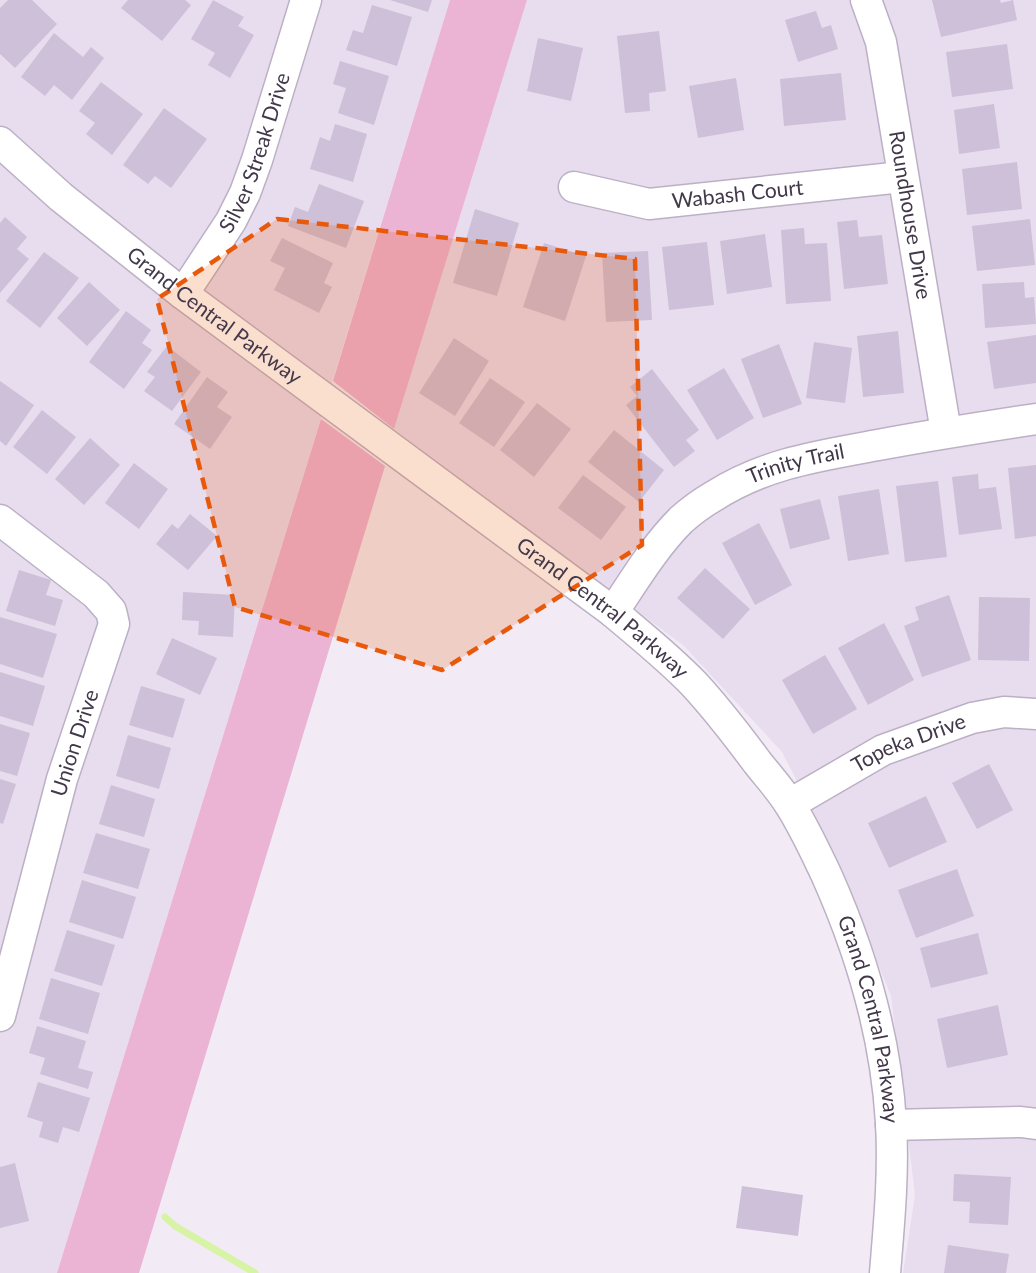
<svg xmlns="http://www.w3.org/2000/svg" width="1036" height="1273" font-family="Lato,sans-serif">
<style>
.residential{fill:#e8ddee}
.green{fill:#ebb3d4}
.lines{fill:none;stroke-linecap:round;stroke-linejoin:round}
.stream{stroke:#d7f3a6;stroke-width:7}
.building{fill:#cdc0d8}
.minor-casing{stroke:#bcb0c5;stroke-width:33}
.minor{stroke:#fff;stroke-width:30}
.marked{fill:#e8590c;fill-opacity:0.2;stroke:#e8590c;stroke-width:4.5;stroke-dasharray:12 8;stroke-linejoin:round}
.labels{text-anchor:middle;stroke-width:4.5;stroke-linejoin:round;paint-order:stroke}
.street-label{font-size:21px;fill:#42384a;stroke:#fff}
</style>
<rect width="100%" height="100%" fill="#f2ebf6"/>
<path class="residential" d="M0,0H450L57,1273H0Z
M527,0H1036V1273H903L915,1195L891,996L827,840L782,752L684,646L394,429Z"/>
<path class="green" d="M450,0H527L394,429L333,381Z
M321,419L385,466L139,1273H57Z"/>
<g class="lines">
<path class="stream" d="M165,1217L175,1226L255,1273"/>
</g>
<path class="building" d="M8,0H32L57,24L15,68L0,54V8Z
M128,0H185L191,5L162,41L121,8Z
M213,0L244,17L238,26L254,35L230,78L208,65L215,53L191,39Z
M390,0H432L428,12Z
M932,0H1000L1001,3L1013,0L1017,20L941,37Z
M372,5L412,17L397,66L346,50L353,30L363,33Z
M816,11L822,28L831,25L838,49L798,62L785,20Z
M659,31L666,91L649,93L650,111L625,113L617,36Z
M54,33L83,57L91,47L104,58L72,100L54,85L45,96L21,77Z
M538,38L583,48L571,101L527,91Z
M1007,44L1013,89L952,97L946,52Z
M340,61L389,76L374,125L338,113L346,88L333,84Z
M841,73L846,120L784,126L780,79Z
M736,78L744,130L698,138L689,86Z
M101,82L143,114L112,155L86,134L95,123L79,111Z
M994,104L1000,148L959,154L954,110Z
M164,108L207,139L171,188L155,176L148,184L123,165Z
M335,124L367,134L353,182L310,169L320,137L330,141Z
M1017,162L1022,209L967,215L962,169Z
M319,184L364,201L346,248L288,226L295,207L308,212Z
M475,209L519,223L497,296L453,283Z
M5,217L27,237L17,249L29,259L0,293V223Z
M1030,219L1035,265L977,271L972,226Z
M857,220L859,237L882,235L888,284L844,289L837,222Z
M804,228L805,244L827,243L831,301L786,304L781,230Z
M765,234L772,287L727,294L720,241Z
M282,238L333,263L324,283L332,287L319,313L274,290L285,268L270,261Z
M707,242L714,305L669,310L662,247Z
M544,243L586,256L565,321L523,307Z
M648,251L652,320L606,322L602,253Z
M44,252L79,278L40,328L6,301Z
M89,282L120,310L87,346L57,318Z
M1024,282L1025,298L1034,297L1036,324L985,328L982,284Z
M126,311L151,330L142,343L152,350L124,389L89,362Z
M898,331L904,393L863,397L857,336Z
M1036,335V383L994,389L987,342Z
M454,338L489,361L455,416L419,393Z
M814,342L852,348L845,403L806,398Z
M779,344L802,404L763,418L741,359Z
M167,346L201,372L172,411L144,391L155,377L147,372Z
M724,368L754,418L717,440L687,390Z
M652,369L699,430L686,440L695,451L674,467L626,405L637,396L630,387Z
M207,377L228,392L217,407L232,417L210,449L174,424Z
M490,378L525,402L494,447L459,423Z
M0,381L34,405L6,446L0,441Z
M537,403L571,429L534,477L500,450Z
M42,410L76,437L47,474L13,447Z
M614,430L664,470L639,502L588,462Z
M90,438L120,465L84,505L55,479Z
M134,463L168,489L139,529L105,503Z
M1036,465V536L1015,539L1008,468Z
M978,474L979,489L996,487L1002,529L959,535L952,477Z
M583,475L626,507L601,540L558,508Z
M938,481L947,557L905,562L896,486Z
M879,489L889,554L848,561L838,496Z
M820,499L830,539L790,549L780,509Z
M190,514L217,536L188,570L156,544L172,524L178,529Z
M759,523L792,585L755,605L722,543Z
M705,568L750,609L723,639L677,598Z
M19,570L51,580L46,595L63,600L55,626L6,611Z
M183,592L235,595L233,637L198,635L199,621L182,620Z
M949,595L971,660L922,677L904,626L919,620L915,607Z
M979,597L1030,598L1029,661L978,660Z
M0,617L57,634L43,678L0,664Z
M884,623L914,680L868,705L838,648Z
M172,638L217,658L200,695L156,674Z
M825,655L857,709L813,734L782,680Z
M0,672L45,686L33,726L0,716Z
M141,686L185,699L173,738L129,725Z
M0,724L30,733L17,776L0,771Z
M128,735L171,748L159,789L116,776Z
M989,764L1013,810L977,829L952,783Z
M0,779L16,784L3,824L0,823Z
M111,785L155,799L144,837L99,824Z
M926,796L947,842L889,868L868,823Z
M96,833L150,849L138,889L83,873Z
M957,869L974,916L916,938L898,890Z
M82,880L136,897L123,939L69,922Z
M67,930L115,945L102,986L54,971Z
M978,933L988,974L931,988L920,948Z
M51,978L100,993L88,1034L39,1019Z
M998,1005L1008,1055L947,1068L937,1019Z
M37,1026L86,1041L78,1068L93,1072L88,1089L40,1074L45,1058L29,1053Z
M38,1082L90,1098L79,1132L63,1127L58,1143L39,1137L43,1122L27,1117Z
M15,1163L29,1221L0,1228V1167Z
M954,1174L1011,1177L1008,1225L969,1223L970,1202L953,1201Z
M742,1186L803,1195L798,1236L736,1228Z
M948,1245L1009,1254L1006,1273H944Z"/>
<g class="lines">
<defs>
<g id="minor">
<path id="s1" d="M866,0L881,42L946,432"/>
<path id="s2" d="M0,142L61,197L183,294L613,612C640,635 669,658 694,684C717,709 737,735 757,762C768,776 781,790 790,805C804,827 815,851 826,874C861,952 886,1037 891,1123C894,1173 889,1224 885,1273"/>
<path id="s3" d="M574,187L649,204L902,177"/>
<path id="s4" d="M183,294L231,221L245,193L257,160L306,0"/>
<path d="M0,520L96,594L111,611L114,624L62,779L0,1016"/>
<path id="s5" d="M613,612C634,581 654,547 681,520C691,511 702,503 714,496C766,463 819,456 878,445C931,435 983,427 1036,419"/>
<path id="s6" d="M790,804L883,750L972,718L1004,712L1036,714"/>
<path d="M891,1125L1021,1122L1036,1124"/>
</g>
</defs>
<use href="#minor" class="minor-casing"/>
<use href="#minor" class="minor"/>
</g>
<path class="marked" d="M277,219L635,259L642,545L442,670L235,607L157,299Z"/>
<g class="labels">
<g class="street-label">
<text dy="7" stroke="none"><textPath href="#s4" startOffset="160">Silver Streak Drive</textPath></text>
<text dy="7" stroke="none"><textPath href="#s3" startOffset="166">Wabash Court</textPath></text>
<text dy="7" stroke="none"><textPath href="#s1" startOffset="220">Roundhouse Drive</textPath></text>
<text dy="7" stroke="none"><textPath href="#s2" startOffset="276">Grand Central Parkway</textPath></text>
<text dy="7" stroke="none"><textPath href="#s5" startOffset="244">Trinity Trail</textPath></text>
<text dy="7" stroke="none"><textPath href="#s2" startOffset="762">Grand Central Parkway</textPath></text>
<text transform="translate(75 743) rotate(-72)" y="7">Union Drive</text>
<text dy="7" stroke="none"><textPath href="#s6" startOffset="134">Topeka Drive</textPath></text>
<text dy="7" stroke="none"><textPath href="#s2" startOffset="1266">Grand Central Parkway</textPath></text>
</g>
</g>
</svg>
